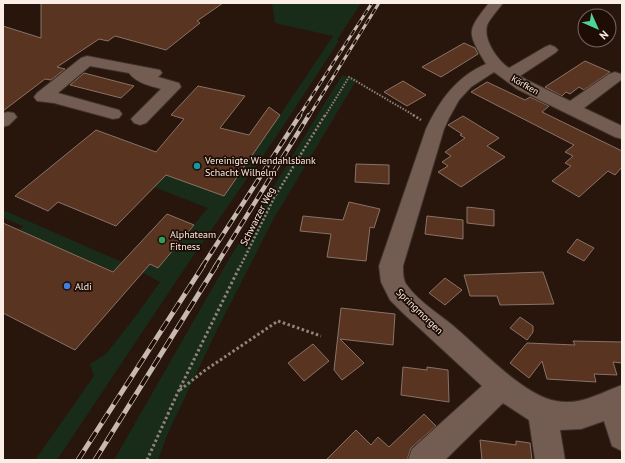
<svg xmlns="http://www.w3.org/2000/svg" width="625" height="463" font-family="'PT Sans',sans-serif">
<style>
.green{fill:#192b19}
.building{fill:#583421;stroke:#897266}
.lines{fill:none;stroke-linecap:round;stroke-linejoin:round}
.minor-casing{stroke:#3f322e;stroke-width:2}
.path-far2{stroke:#92837a;stroke-width:2;stroke-dasharray:1.5 1.5;stroke-linecap:butt}
.path-far1{stroke:#92837a;stroke-width:2.5;stroke-dasharray:2 2;stroke-linecap:butt}
.path{stroke:#92837a;stroke-width:3;stroke-dasharray:2.5 2.5;stroke-linecap:butt}
.minor{fill:#735d52;fill-rule:evenodd}
.rail-far2-casing{stroke:#c7b9b1;stroke-width:3}
.rail-far1-casing{stroke:#c7b9b1;stroke-width:4.5}
.rail-casing{stroke:#c7b9b1;stroke-width:5}
.rail-far2{stroke:#1e0d05;stroke-width:2;stroke-dasharray:6;stroke-linecap:butt}
.rail-far1{stroke:#1e0d05;stroke-width:3;stroke-dasharray:8;stroke-linecap:butt}
.rail{stroke:#1e0d05;stroke-width:3.5;stroke-dasharray:11;stroke-linecap:butt}
.culture-dot{fill:#0f9aa8;stroke:#1e0d05;stroke-width:1.5}
.leisure-dot{fill:#2e9e5b;stroke:#1e0d05;stroke-width:1.5}
.shop-dot{fill:#3f7fe0;stroke:#1e0d05;stroke-width:1.5}
.labels{text-anchor:middle;stroke-width:3.5;stroke-linejoin:round;paint-order:stroke}
.far-street-label{font-size:9px;fill:#fbeee7;stroke:#1e0d05}
.poi-label{font-size:10px;fill:#fbeee7;stroke:#1e0d05;text-anchor:start}
.street-label{font-size:10px;fill:#fbeee7;stroke:#1e0d05}
</style>
<rect width="100%" height="100%" fill="#28160c"/>
<path class="green" d="M272,3H361L337,40L339,41L276,137L185,268L57,460H35L94,376L90,364L106,354L135,317L160,282L143,273L136,281L19,230L23,226L3,218V210L122,262L129,255L158,267L208,208L154,187L150,180L266,136L333,36L275,23Z
M342,75L357,79L273,220L217,330L168,433L158,460H114L229,259Z"/>
<path class="building" d="M41,3H223L197,21L200,23L166,50L115,36L108,41L99,39L57,67L65,69L51,80L45,79L3,111V26L41,38Z
M464,43L475,48L478,54L441,77L422,67Z
M585,61L610,72L584,90L579,87L570,94L566,92L562,96L545,87Z
M84,73L134,86L121,98L70,85Z
M403,81L426,95L407,106L384,92Z
M487,82L525,100L530,97L549,106L542,112L622,151V167L615,175L608,171L579,197L552,181L571,166L565,163L573,156L565,152L574,145L471,92Z
M198,86L245,96L220,128L249,135L269,107L280,115L224,196L166,175L116,226L58,202L48,211L15,196L96,130L156,152L184,119L171,115Z
M463,116L499,138L487,146L505,157L461,187L438,172L448,166L442,162L451,156L445,152L465,138L460,135L462,134L448,125Z
M356,164L389,165V184L355,182Z
M349,202L380,209L374,228L370,227L366,261L327,257L331,234L300,231L303,216L343,220Z
M467,207L494,210V226L467,223Z
M167,214L194,225L158,268L150,264L75,350L3,313V223L113,272Z
M427,216L463,220V239L425,234Z
M577,239L594,248L584,261L567,252Z
M543,272L554,304L500,305L497,296H470L464,275Z
M445,278L462,290L445,305L429,293Z
M341,308L395,314L393,345L340,339L364,363L342,380L334,370Z
M520,317L533,326V332L527,340L510,328Z
M573,341L622,342V363L613,362L617,375L594,374L596,382L547,379L542,361L529,378L510,363L527,343L575,345Z
M313,344L329,361L304,381L288,363Z
M403,367L427,370V367L448,370L449,402L401,395Z
M424,414L436,426L411,448L407,460H326L356,430L371,445L378,437L389,447Z
M480,440L516,445V441L530,443L532,460H482Z"/>
<g class="lines">
<defs>
<path id="minor" d="M489,3H503C498,10 492,16 488,23C481,38 498,61 509,68L545,47L550,45L555,47L558,50L555,53L520,76L529,81L570,101L609,74L615,72L621,74V80L584,108L622,126V139L615,137L517,89L494,72L471,87L459,100L449,118L444,129L403,266C403,272 403,279 406,284C417,300 436,312 451,324C478,346 522,395 556,401C580,406 600,393 622,385V451L612,446L604,421L581,429L560,430L565,460H535L529,420L503,403L445,460H408L412,449L482,386L403,313L390,300L381,282L379,266L426,129C440,100 456,77 486,64C467,32 466,32 489,3Z
M87,56L160,70L162,73L158,77L179,83L181,87L146,123L140,125L134,123L131,119L161,89C151,86 136,83 129,73L90,66L58,93L119,110L122,114L119,118L113,119L54,103L37,101L34,97L37,93L81,58Z
M8,112L14,113L17,117L9,125L3,127V113Z"/>
</defs>
<use href="#minor" class="minor-casing"/>
<path class="path-far2" d="M325,116L349,77L415,116"/>
<path class="path-far1" d="M413,115L421,120
M240,267L274,198L325,115"/>
<path class="path" d="M180,390L204,371L278,321L321,336
M147,460L178,392L240,266"/>
<use href="#minor" class="minor"/>
<defs>
<path id="rail-far2" d="M299,116L372,3
M309,116L379,3"/>
<path id="rail-far1" d="M202,267L300,115
M215,267L309,115"/>
<path id="rail" d="M78,460L203,266
M95,460L216,266"/>
</defs>
<use href="#rail-far2" class="rail-far2-casing"/>
<use href="#rail-far1" class="rail-far1-casing"/>
<use href="#rail" class="rail-casing"/>
<use href="#rail-far2" class="rail-far2"/>
<use href="#rail-far1" class="rail-far1"/>
<use href="#rail" class="rail"/>
</g>
<circle class="culture-dot" cx="197" cy="166" r="4"/>
<circle class="leisure-dot" cx="162" cy="240" r="4"/>
<circle class="shop-dot" cx="67" cy="286" r="4"/>
<g class="labels">
<g class="far-street-label">
<text transform="translate(525 85) rotate(29)" y="3">Körfken</text>
</g>
<g class="poi-label">
<text x="205" y="164">Vereinigte Wiendahlsbank<tspan x="205" dy="12">Schacht Wilhelm</tspan></text>
<text x="170" y="238">Alphateam<tspan x="170" dy="12">Fitness</tspan></text>
<text x="75" y="290">Aldi</text>
</g>
<g class="street-label">
<text transform="translate(257 216) rotate(-63)" y="4">Schwarzer Weg</text>
<text transform="translate(420 311) rotate(44)" y="4">Springmorgen</text>
</g>
</g>
<rect width="625" height="463" fill="none" stroke="#fbeee7" stroke-width="8"/>
<g transform="translate(597 28) rotate(135)"><circle r="19" fill="#1e0d05" stroke="#76675f"/>
<path d="M0-3L7 15L0 10L-7 15Z" fill="#4ed399"/>
<text y="-6" font-size="11" font-weight="bold" text-anchor="middle" fill="#fbeee7">N</text>
</g>
</svg>
